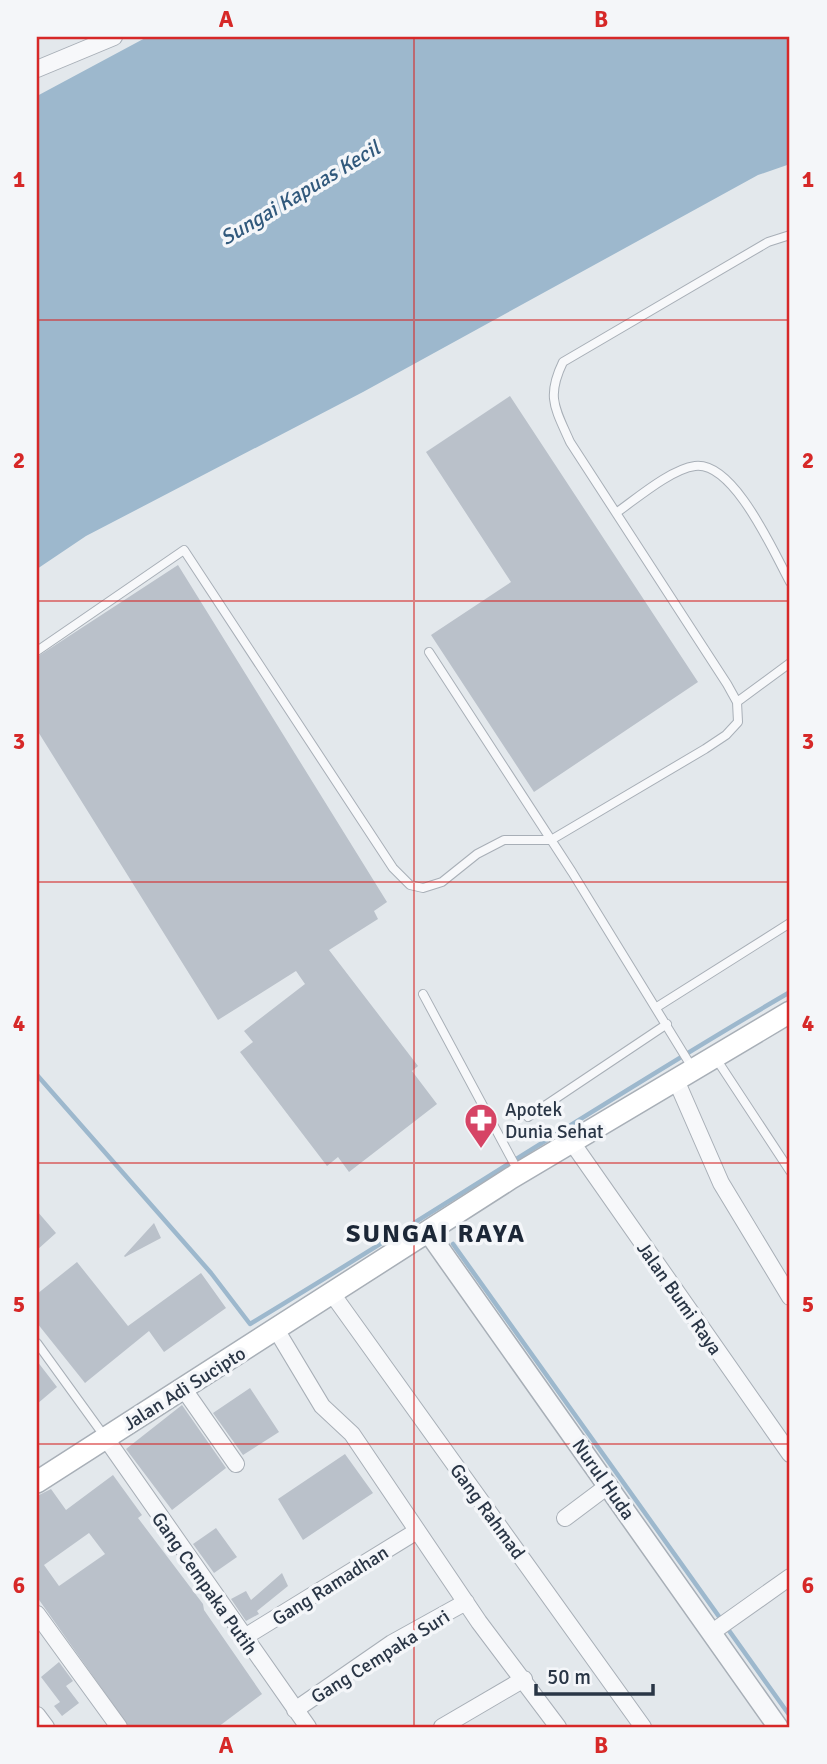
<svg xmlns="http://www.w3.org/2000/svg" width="827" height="1764" font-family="Signika,sans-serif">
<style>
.water{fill:#9db8cd}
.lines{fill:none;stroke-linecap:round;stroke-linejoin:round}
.stream{stroke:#9db8cd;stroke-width:4.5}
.building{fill:#bac1ca;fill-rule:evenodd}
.service-casing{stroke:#a8afb7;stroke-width:10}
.minor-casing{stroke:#a8afb7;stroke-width:18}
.tertiary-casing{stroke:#a8afb7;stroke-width:22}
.secondary-casing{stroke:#a8afb7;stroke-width:24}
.service{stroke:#f7f8fa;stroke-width:8}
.minor{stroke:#f7f8fa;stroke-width:16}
.tertiary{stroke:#f7f8fa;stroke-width:19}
.secondary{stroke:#fff;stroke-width:21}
.grid{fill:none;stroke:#d62828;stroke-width:2;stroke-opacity:0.55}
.labels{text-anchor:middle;stroke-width:7;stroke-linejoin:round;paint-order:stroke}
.poi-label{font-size:19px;fill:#2a3646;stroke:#f4f6f9;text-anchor:start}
.street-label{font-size:19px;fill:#2a3646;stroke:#f4f6f9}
.water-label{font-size:21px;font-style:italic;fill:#31597c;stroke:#f4f6f9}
.district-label{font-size:26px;font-weight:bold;letter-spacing:2px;fill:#1c2737;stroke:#f4f6f9}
.neatline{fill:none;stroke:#d62828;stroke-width:2.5}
.grid-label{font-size:23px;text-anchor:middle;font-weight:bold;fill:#d62828}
</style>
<rect width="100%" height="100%" fill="#e3e8ec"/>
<path class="water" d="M147,37H790V164L758,175L363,392L86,536L37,569V96Z"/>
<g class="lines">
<path class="stream" d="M37,1075L211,1273L250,1324C431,1215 608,1098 790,992
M453,1244L790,1716"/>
</g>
<path class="building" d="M510,396L698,682L534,792L431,635L511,582L426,452Z
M178,565L387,902L374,911L378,919L329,950L418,1066L412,1071L437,1104L349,1172L338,1157L327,1166L240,1052L253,1042L244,1031L305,984L296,971L218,1020L37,730V657Z
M37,1211L56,1233L37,1250Z
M154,1223L161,1238L125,1257L124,1256Z
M77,1262L128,1326L201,1273L226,1308L164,1352L149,1331L85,1383L37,1323V1294Z
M37,1361L57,1387L37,1404Z
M250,1388L279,1432L243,1455L213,1413Z
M182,1405L226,1468L172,1510L126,1449Z
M345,1454L373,1493L303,1540L278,1499Z
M113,1475L142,1515L138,1518L203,1604L204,1610L262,1694L218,1727H129L37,1597V1496L51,1489L66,1510ZM89,1533L105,1554L59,1586L44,1565Z
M216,1528L237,1557L214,1573L193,1544Z
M282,1573L288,1586L257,1611L259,1614L246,1621L231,1599L246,1591L251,1600Z
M59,1662L73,1681L66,1686L79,1703L62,1716L54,1706L60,1702L41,1677Z"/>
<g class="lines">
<defs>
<path id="service" d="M616,513C636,499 671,469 695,466C734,461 774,553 790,582
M37,651L184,550L393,868L410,885L423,888L442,882L477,854L504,840H551L705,749L726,735L738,722L737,702L727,684L570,442C555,408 546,397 563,362L768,242L790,235
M429,652L572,872L693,1069
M737,702L790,663
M423,994L517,1169
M657,1007L790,923
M715,1057L790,1171
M528,1117L667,1024
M37,1343L105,1437"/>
<path id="minor" d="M37,69L114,37
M676,1080L721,1183L790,1297
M571,1141L790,1454
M333,1295L643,1727
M277,1331L322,1406L352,1434L479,1622L558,1727
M183,1388L236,1464
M105,1437L308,1727
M565,1518L609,1485
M37,1614L119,1727
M711,1633L790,1577
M243,1638L417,1531
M295,1710L392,1643L466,1602
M37,1715L46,1727
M442,1727L524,1679"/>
<path id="tertiary" d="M428,1232L778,1727"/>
<path id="secondary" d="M37,1482L511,1178L790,1012"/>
</defs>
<use href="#service" class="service-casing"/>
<use href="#minor" class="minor-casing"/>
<use href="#tertiary" class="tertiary-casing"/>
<use href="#secondary" class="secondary-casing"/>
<use href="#service" class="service"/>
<use href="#minor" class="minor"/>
<use href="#tertiary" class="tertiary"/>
<use href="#secondary" class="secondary"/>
</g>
<path class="grid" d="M414,37V1727M37,320H790M37,601H790M37,882H790M37,1163H790M37,1444H790"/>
<defs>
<symbol id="pharmacy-pin" viewBox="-11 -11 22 30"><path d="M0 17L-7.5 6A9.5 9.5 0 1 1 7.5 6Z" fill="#d64465" stroke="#f4f6f9"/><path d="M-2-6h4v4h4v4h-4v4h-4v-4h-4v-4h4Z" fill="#fff"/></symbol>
</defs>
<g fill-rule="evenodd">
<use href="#pharmacy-pin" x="462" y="1101" width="38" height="52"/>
</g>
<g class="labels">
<g class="poi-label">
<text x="505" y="1116">Apotek<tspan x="505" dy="22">Dunia Sehat</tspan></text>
</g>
<g class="street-label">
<text transform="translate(680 1298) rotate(55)" y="7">Jalan Bumi Raya</text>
<text transform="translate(184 1388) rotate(-32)" y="7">Jalan Adi Sucipto</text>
<text transform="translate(604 1479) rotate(55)" y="7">Nurul Huda</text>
<text transform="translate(488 1511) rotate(54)" y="7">Gang Rahmad</text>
<text transform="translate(205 1583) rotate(55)" y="7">Gang Cempaka Putih</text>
<text transform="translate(330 1585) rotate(-32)" y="7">Gang Ramadhan</text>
<text transform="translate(380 1656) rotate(-32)" y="7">Gang Cempaka Suri</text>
</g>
<g class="water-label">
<text transform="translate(300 193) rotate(-31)" y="7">Sungai Kapuas Kecil</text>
</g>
<g class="district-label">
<text x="436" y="1242">SUNGAI RAYA</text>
</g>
</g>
<rect width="827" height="1764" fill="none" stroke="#f4f6f9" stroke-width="77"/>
<path d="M536 1684v10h117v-10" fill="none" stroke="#2a3646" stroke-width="3.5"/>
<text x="547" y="1684" font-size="21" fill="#2a3646" stroke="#f4f6f9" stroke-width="5" paint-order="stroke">50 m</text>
<rect x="38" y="38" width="750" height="1688" class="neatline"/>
<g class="grid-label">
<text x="226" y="27">A</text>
<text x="601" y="27">B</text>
<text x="19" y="187">1</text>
<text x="808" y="187">1</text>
<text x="19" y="468">2</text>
<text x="808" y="468">2</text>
<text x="19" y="749">3</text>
<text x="808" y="749">3</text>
<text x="19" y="1031">4</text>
<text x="808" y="1031">4</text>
<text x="19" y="1312">5</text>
<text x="808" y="1312">5</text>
<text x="19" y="1593">6</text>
<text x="808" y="1593">6</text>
<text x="226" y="1753">A</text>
<text x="601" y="1753">B</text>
</g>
</svg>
